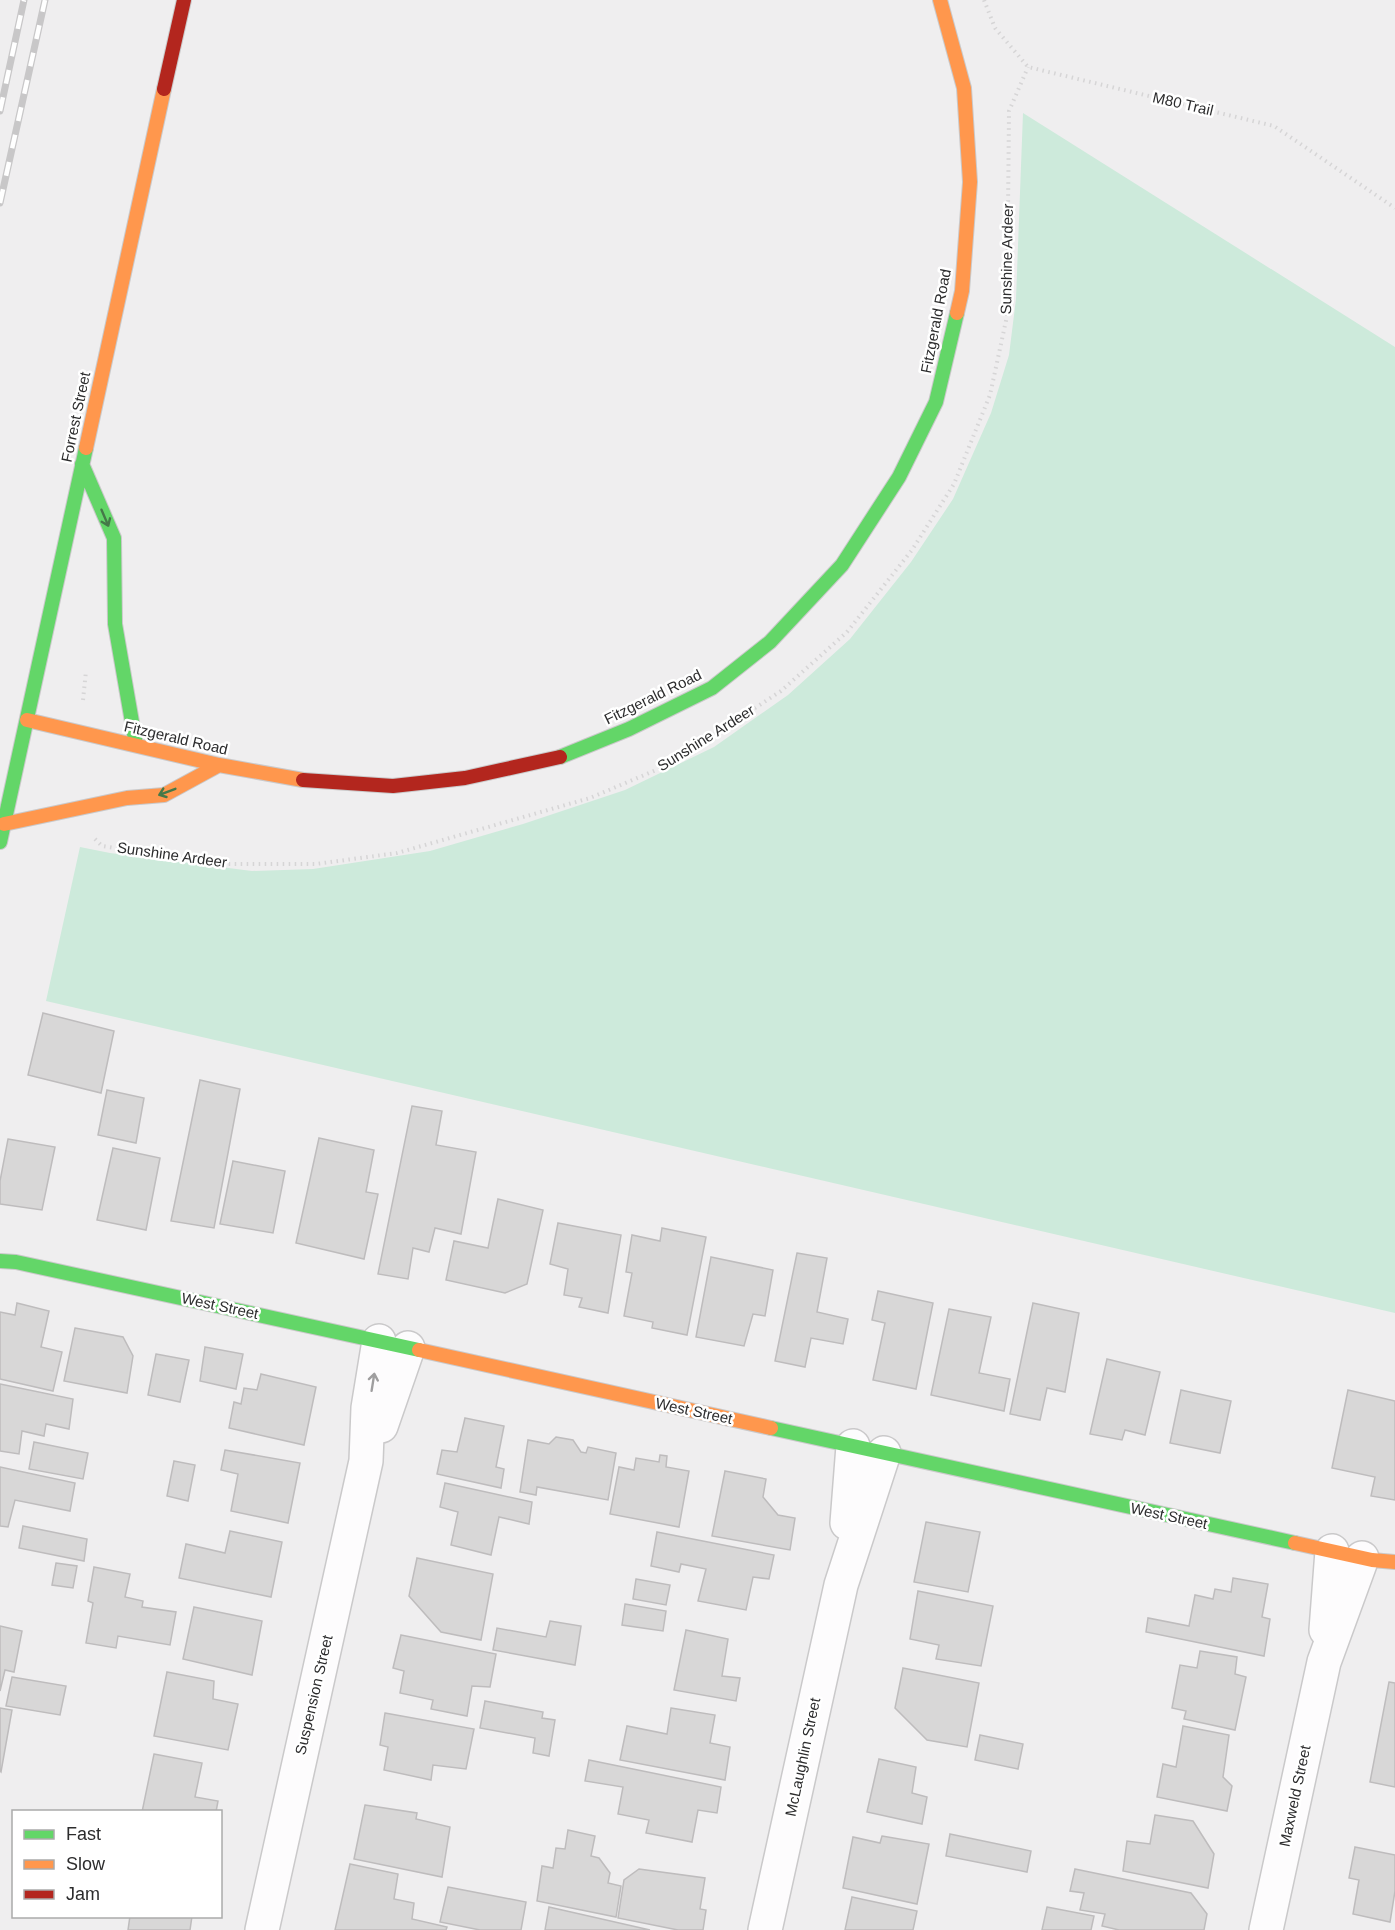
<svg xmlns="http://www.w3.org/2000/svg" width="1395" height="1930" font-family="Helvetica,sans-serif">
<style>
.green{fill:#cdeadb}
.building{fill:#d8d7d7;stroke:#bebcbd;stroke-width:1.5}
.lines{fill:none;stroke-linecap:round;stroke-linejoin:round}
.street-casing{stroke:#cac9ca;stroke-width:36}
.fast-casing{stroke:#cac9ca;stroke-width:16}
.slow-casing{stroke:#cac9ca;stroke-width:16}
.jam-casing{stroke:#cac9ca;stroke-width:16}
.path{stroke:#d6d5d6;stroke-width:4;stroke-dasharray:1.5 4.5;stroke-linecap:butt}
.street{stroke:#fdfcfd;stroke-width:33}
.fast{stroke:#63d668;stroke-width:14}
.slow{stroke:#ff974d;stroke-width:14}
.jam{stroke:#b3261e;stroke-width:14}
.rail-casing{stroke:#c8c7c8;stroke-width:7}
.rail{stroke:#fff;stroke-width:4.5;stroke-dasharray:14;stroke-linecap:butt}
.oneway{stroke:#457848}
.oneway2{stroke:#9f9e9f}
.labels{text-anchor:middle;stroke-width:5;stroke-linejoin:round;paint-order:stroke}
.street-label{font-size:15px;fill:#2c2c2d;stroke:#fff}
</style>
<rect width="100%" height="100%" fill="#efeeef"/>
<path class="green" d="M1023,113L1395,347V1313L46,1001L80,847L110,853L252,871L313,869L430,851L523,824L625,790L714,747L788,695L850,639L911,562L953,499L991,413L1009,355L1016,299Z"/>
<path class="building" d="M43,1013L114,1031L101,1093L28,1075Z
M200,1080L240,1089L214,1228L171,1221Z
M107,1090L144,1098L136,1143L98,1135Z
M412,1106L442,1111L436,1145L476,1152L461,1234L435,1228L429,1252L413,1248L408,1279L378,1274Z
M319,1138L374,1150L366,1192L378,1194L364,1259L296,1243Z
M8,1139L55,1147L42,1210L0,1204V1181Z
M113,1148L160,1158L146,1230L97,1220Z
M233,1161L285,1171L273,1233L220,1224Z
M498,1199L543,1210L527,1284L505,1293L446,1280L454,1241L488,1248Z
M558,1223L621,1235L608,1313L579,1307L582,1298L564,1295L568,1269L550,1264Z
M662,1228L706,1237L687,1335L652,1328L653,1322L624,1316L632,1273L626,1272L632,1235L660,1241Z
M797,1253L827,1258L817,1312L848,1319L843,1344L811,1338L805,1367L775,1361Z
M711,1257L773,1270L765,1316L753,1314L744,1346L696,1337Z
M878,1291L933,1303L916,1389L873,1380L885,1323L872,1320Z
M17,1303L49,1311L41,1347L62,1352L53,1391L0,1379V1312L15,1315Z
M1033,1303L1079,1313L1065,1392L1047,1388L1040,1420L1010,1414Z
M949,1309L991,1317L979,1373L1010,1379L1004,1411L931,1395Z
M75,1328L123,1337L133,1356L127,1393L64,1381Z
M205,1347L243,1354L236,1389L200,1381Z
M156,1354L189,1360L180,1402L148,1395Z
M1107,1359L1160,1372L1145,1435L1125,1430L1122,1440L1090,1434Z
M261,1374L316,1387L304,1445L229,1428L234,1402L241,1404L244,1388L257,1390Z
M0,1384L73,1399L69,1429L46,1424L44,1436L22,1431L19,1454L0,1451Z
M1181,1390L1231,1401L1220,1453L1170,1443Z
M1348,1390L1395,1401V1500L1371,1496L1375,1477L1332,1468Z
M465,1418L504,1426L496,1467L504,1469L501,1488L437,1474L442,1450L457,1452Z
M556,1437L573,1440L581,1452L586,1453L588,1447L616,1453L608,1500L537,1487L536,1495L520,1492L528,1440L549,1444Z
M34,1442L88,1453L83,1479L29,1469Z
M225,1450L300,1463L288,1523L231,1511L238,1474L221,1470Z
M660,1455L667,1456L666,1467L689,1471L679,1527L610,1514L619,1467L634,1470L636,1458L659,1462Z
M174,1461L195,1465L188,1501L167,1496Z
M0,1467L75,1483L70,1511L15,1500L8,1527L0,1526Z
M725,1471L766,1479L763,1497L778,1515L795,1518L790,1550L712,1536Z
M445,1483L532,1502L529,1524L499,1517L491,1555L451,1545L458,1512L440,1507Z
M926,1522L980,1532L968,1592L914,1582Z
M23,1526L87,1539L84,1561L19,1548Z
M230,1531L282,1542L271,1597L179,1578L186,1544L225,1553Z
M657,1532L774,1555L769,1579L753,1577L746,1610L698,1601L706,1569L681,1564L679,1572L651,1566Z
M417,1558L493,1574L481,1640L441,1632L409,1596Z
M56,1563L77,1566L73,1588L52,1585Z
M94,1567L130,1574L125,1597L143,1601L142,1607L176,1612L170,1645L118,1636L116,1648L86,1643L93,1603L88,1601Z
M1233,1578L1268,1584L1262,1617L1270,1619L1264,1656L1146,1632L1148,1618L1189,1626L1195,1595L1213,1599L1215,1589L1231,1592Z
M636,1579L670,1585L666,1605L633,1599Z
M918,1591L993,1606L981,1666L936,1659L939,1645L910,1639Z
M625,1604L666,1611L663,1631L622,1625Z
M194,1607L262,1621L252,1675L183,1659Z
M550,1621L581,1626L575,1665L493,1650L497,1628L546,1637Z
M0,1626L22,1631L14,1672L5,1670L0,1691Z
M686,1630L728,1639L722,1676L740,1678L736,1701L674,1690Z
M401,1635L496,1654L490,1687L472,1686L467,1716L431,1709L433,1700L400,1693L404,1671L393,1668Z
M1200,1651L1237,1657L1235,1674L1246,1677L1235,1730L1184,1719L1186,1711L1172,1708L1180,1665L1197,1668Z
M903,1668L979,1683L967,1747L927,1740L895,1708Z
M167,1672L214,1681L213,1699L238,1704L228,1750L154,1736Z
M12,1677L66,1686L60,1715L6,1706Z
M1389,1682L1395,1683V1787L1370,1782Z
M485,1701L543,1712L542,1718L555,1720L549,1756L533,1753L535,1738L480,1728Z
M0,1708L12,1710L1,1772L0,1771Z
M671,1708L715,1715L710,1743L730,1747L725,1780L620,1760L627,1726L667,1734Z
M385,1713L474,1729L466,1769L433,1765L431,1780L384,1770L388,1747L380,1745Z
M1183,1726L1229,1735L1223,1777L1232,1786L1227,1811L1157,1797L1163,1764L1176,1767Z
M980,1735L1023,1744L1018,1769L975,1760Z
M154,1754L202,1763L195,1797L218,1801L216,1812H142Z
M879,1759L916,1767L912,1793L927,1797L922,1824L867,1812Z
M589,1760L721,1787L717,1813L698,1810L692,1842L646,1833L649,1820L618,1814L623,1787L585,1781Z
M365,1805L417,1813L416,1819L450,1827L442,1877L354,1859Z
M1155,1815L1193,1821L1214,1854L1208,1888L1123,1871L1127,1841L1150,1844Z
M568,1830L595,1836L591,1856L599,1858L610,1873L608,1883L621,1886L616,1917L537,1901L542,1866L553,1868L556,1848L565,1849Z
M950,1834L1031,1851L1027,1872L946,1856Z
M882,1836L929,1844L917,1904L843,1888L853,1837L880,1843Z
M1355,1847L1395,1855V1891L1390,1922L1353,1914L1359,1880L1349,1878Z
M350,1864L398,1874L394,1899L414,1903L412,1919L447,1927L446,1930H335Z
M639,1869L705,1878L700,1909L706,1910L703,1930H678L618,1918L624,1880Z
M1075,1869L1191,1893L1207,1914L1204,1930H1119L1102,1926L1105,1914L1080,1910L1084,1893L1070,1891Z
M448,1887L526,1902L521,1930H480L440,1922Z
M852,1897L917,1911L913,1930H845Z
M549,1907L650,1930H545Z
M1047,1907L1094,1916L1091,1930H1042Z
M130,1916H192L190,1930H128Z"/>
<g class="lines">
<defs>
<path id="street" d="M381,1426L408,1348
M847,1523L853,1446
M1326,1630L1332,1551
M262,1930L366,1461L368,1408L379,1341
M765,1930L841,1585L884,1453
M1266,1930L1324,1662L1362,1558"/>
<path id="fast" d="M82,464L114,538L115,624L136,745
M560,757L629,729L712,688L770,642L842,565L899,477L936,402L957,313
M0,842L86,448
M0,1261L16,1262L419,1350
M771,1428L1295,1543"/>
<path id="slow" d="M940,0L964,88L970,182L962,291L957,313
M86,448L164,89
M27,720L219,765L303,780
M4,824L127,798L164,795L219,765
M419,1350L771,1428
M1295,1543L1372,1560L1395,1562"/>
<path id="jam" d="M164,89L184,0
M303,780L393,786L465,778L560,757"/>
</defs>
<use href="#street" class="street-casing"/>
<use href="#fast" class="fast-casing"/>
<use href="#slow" class="slow-casing"/>
<use href="#jam" class="jam-casing"/>
<path class="path" d="M984,0L995,28L1028,67L1274,126L1395,208
M83,700L86,671
M95,839L102,846L218,864H316L397,853L590,798L668,765L781,691L847,632L912,550L954,484L990,395L1007,316L1009,111L1028,67"/>
<use href="#street" class="street"/>
<use href="#fast" class="fast"/>
<use href="#slow" class="slow"/>
<use href="#jam" class="jam"/>
<defs>
<path id="rail" d="M0,111L24,0
M0,203L45,0"/>
</defs>
<use href="#rail" class="rail-casing"/>
<use href="#rail" class="rail"/>
</g>
<defs><path id="oneway-shaft" d="M-6 0H5M1.5-3L5.5 0L1.5 3" fill="none" stroke-width="1.6" stroke-linecap="round" stroke-linejoin="round" transform="scale(1.5)"/></defs>
<g class="oneway">
<use href="#oneway-shaft" transform="translate(105 518) rotate(67)"/>
<use href="#oneway-shaft" transform="translate(167 792) rotate(159)"/>
</g>
<use class="oneway2" href="#oneway-shaft" transform="translate(373 1382) rotate(-81)"/>
<g class="labels">
<g class="street-label">
<text transform="translate(1183 104) rotate(13)" y="5">M80 Trail</text>
<text transform="translate(1007 259) rotate(-89)" y="5">Sunshine Ardeer</text>
<text transform="translate(936 321) rotate(-79)" y="5">Fitzgerald Road</text>
<text transform="translate(76 417) rotate(-78)" y="5">Forrest Street</text>
<text transform="translate(653 697) rotate(-26)" y="5">Fitzgerald Road</text>
<text transform="translate(176 738) rotate(13)" y="5">Fitzgerald Road</text>
<text transform="translate(706 738) rotate(-32)" y="5">Sunshine Ardeer</text>
<text transform="translate(172 855) rotate(8)" y="5">Sunshine Ardeer</text>
<text transform="translate(220 1306) rotate(12)" y="5">West Street</text>
<text transform="translate(694 1411) rotate(12)" y="5">West Street</text>
<text transform="translate(1169 1516) rotate(12)" y="5">West Street</text>
<text transform="translate(314 1695) rotate(-77)" y="5">Suspension Street</text>
<text transform="translate(803 1757) rotate(-78)" y="5">McLaughlin Street</text>
<text transform="translate(1295 1796) rotate(-78)" y="5">Maxweld Street</text>
</g>
</g>
<rect x="12" y="1810" width="210" height="108" fill="#ffffff" stroke="#ababab" stroke-width="1.5"/>
<rect x="24" y="1830" width="30" height="9" fill="#63d668" stroke="#ababab" stroke-width="1.5"/>
<text x="66" y="1840" font-size="18" fill="#2c2c2d">Fast</text>
<rect x="24" y="1860" width="30" height="9" fill="#ff974d" stroke="#ababab" stroke-width="1.5"/>
<text x="66" y="1870" font-size="18" fill="#2c2c2d">Slow</text>
<rect x="24" y="1890" width="30" height="9" fill="#b3261e" stroke="#ababab" stroke-width="1.5"/>
<text x="66" y="1900" font-size="18" fill="#2c2c2d">Jam</text>
</svg>
